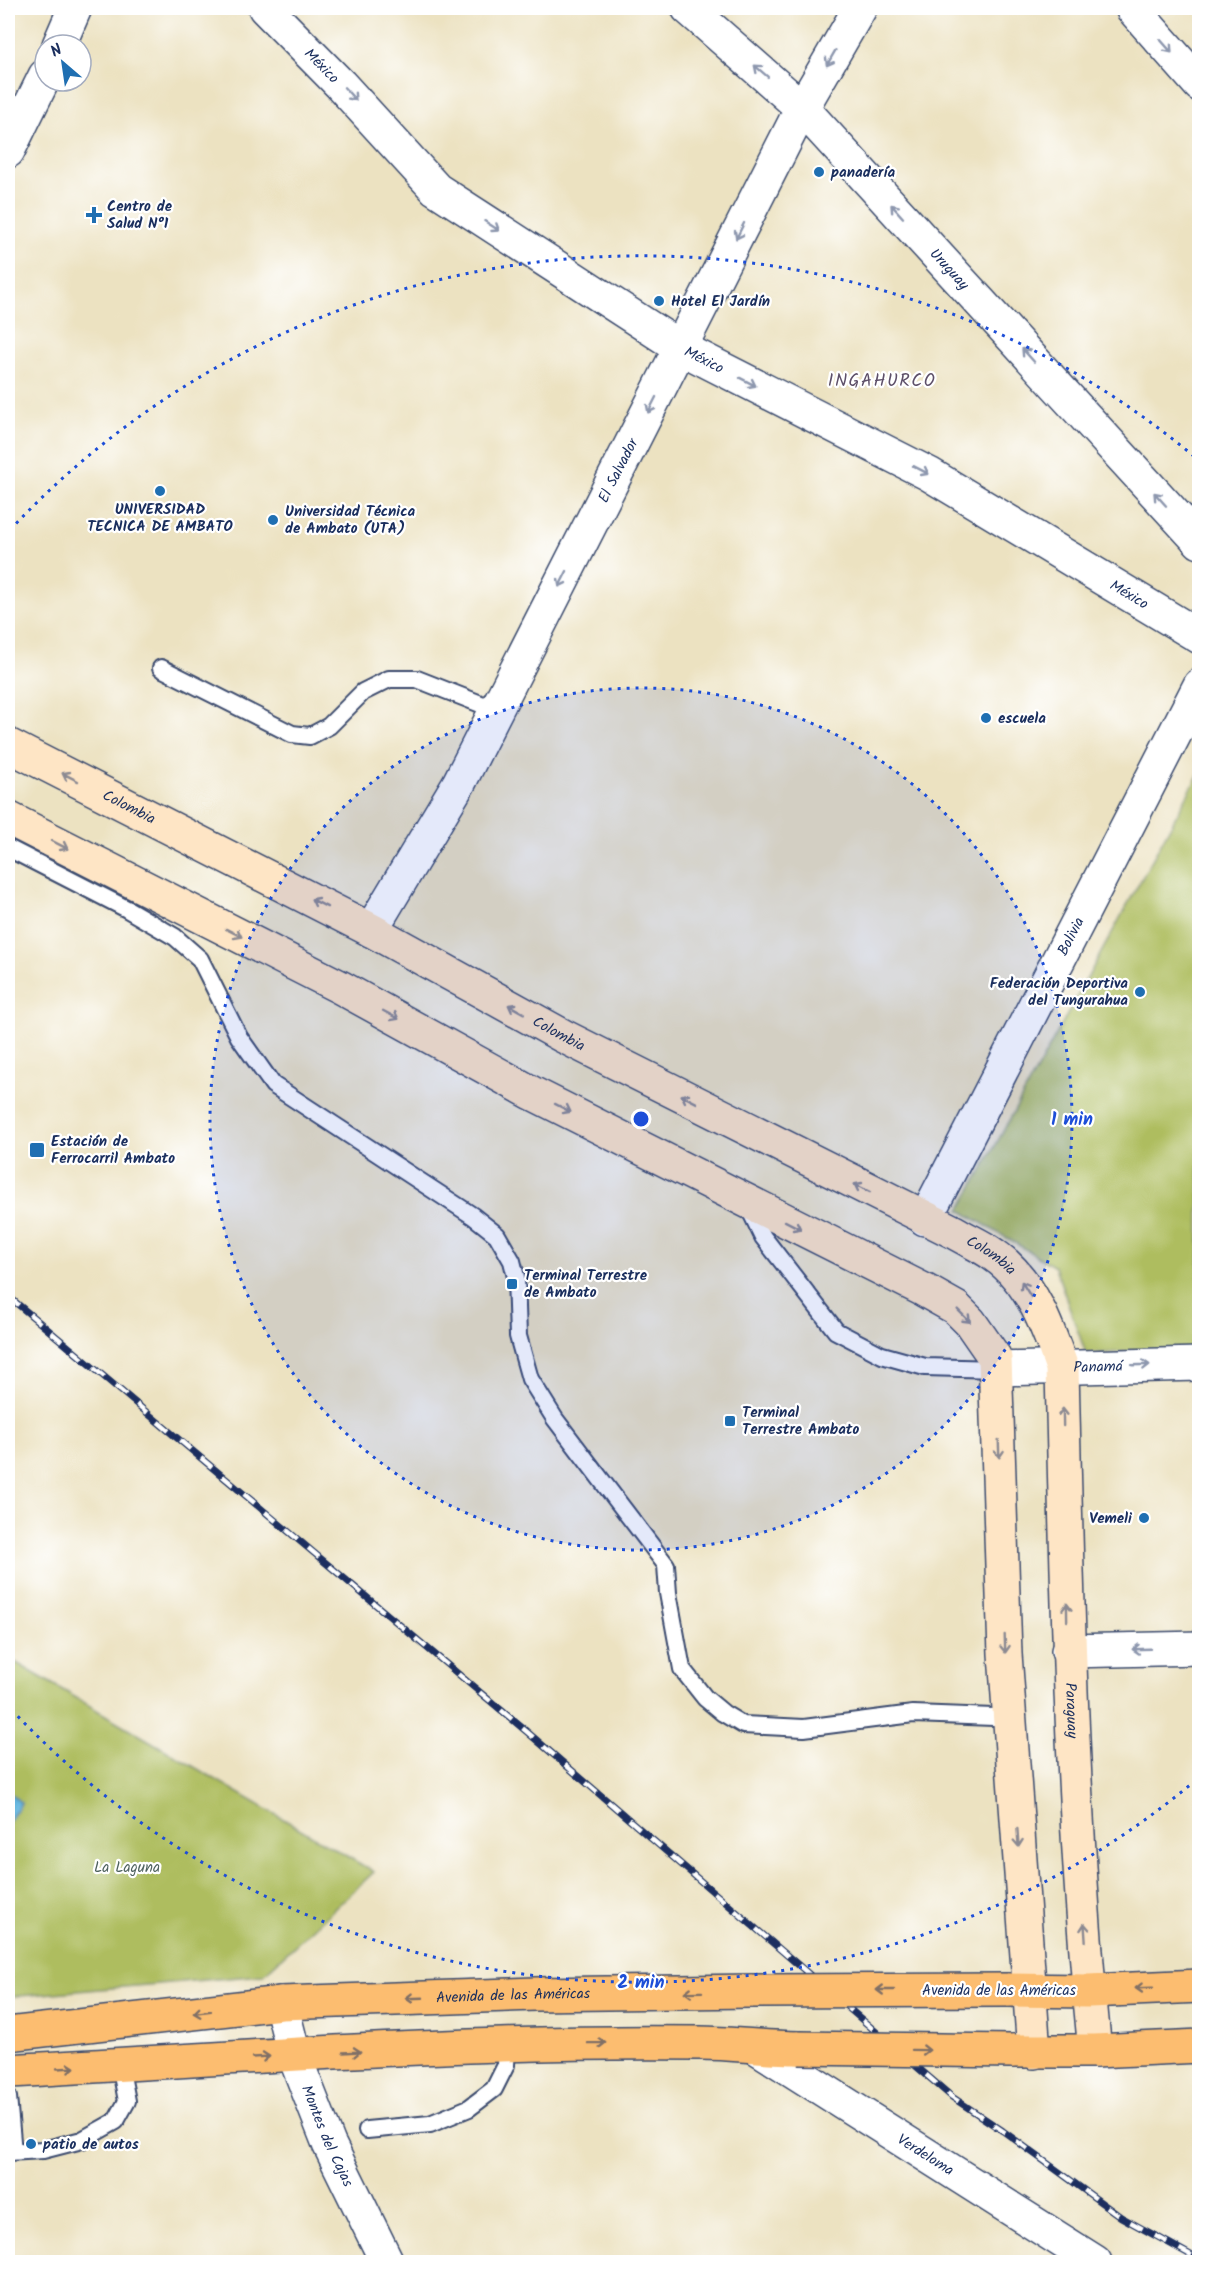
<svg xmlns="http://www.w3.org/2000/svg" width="1207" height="2270" font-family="Kalam,sans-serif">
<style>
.green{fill:#aebd5f;stroke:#64765e;stroke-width:1.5}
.water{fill:#63b5de;stroke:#3f729e;stroke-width:1.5}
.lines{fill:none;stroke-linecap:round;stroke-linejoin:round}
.lane-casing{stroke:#3a4a6d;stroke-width:20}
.street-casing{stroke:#3a4a6d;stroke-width:36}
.secondary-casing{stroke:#3a4a6d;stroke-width:36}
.primary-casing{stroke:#3a4a6d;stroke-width:36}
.lane{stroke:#fff;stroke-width:16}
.street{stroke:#fff;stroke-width:33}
.secondary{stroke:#fee5c5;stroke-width:33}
.primary{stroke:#fcbd6f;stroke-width:33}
.rail-casing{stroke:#1b2f5e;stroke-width:7}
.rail{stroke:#fff;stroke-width:4.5;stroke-dasharray:14;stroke-linecap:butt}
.primary-bridge-casing{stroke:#3a4a6d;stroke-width:36;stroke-linecap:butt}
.primary-bridge{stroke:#fcbd6f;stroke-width:33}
.oneway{stroke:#8d97ae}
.oneway2{stroke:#8c8a92}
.oneway3{stroke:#806f66}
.ring{fill:none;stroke:#1d4ed8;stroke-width:3;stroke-dasharray:3 6}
.poi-dot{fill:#1f6fb2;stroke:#fff;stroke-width:2}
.labels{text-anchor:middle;stroke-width:4.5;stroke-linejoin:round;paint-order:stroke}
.street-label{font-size:15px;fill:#1b2f5e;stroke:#fff}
.poi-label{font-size:15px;font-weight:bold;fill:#1b2f5e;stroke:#fff;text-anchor:start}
.park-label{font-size:15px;fill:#4e615e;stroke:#fff}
.quarter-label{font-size:18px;letter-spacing:1.5px;fill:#5e5069;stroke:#fff}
.centre{fill:#1d4ed8;stroke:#fff;stroke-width:3}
.ring-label{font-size:18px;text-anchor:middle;font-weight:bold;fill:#1d4ed8;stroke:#fff;stroke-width:4.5;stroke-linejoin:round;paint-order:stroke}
</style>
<rect width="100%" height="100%" fill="#fff"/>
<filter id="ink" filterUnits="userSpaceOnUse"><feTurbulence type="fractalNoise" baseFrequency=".0167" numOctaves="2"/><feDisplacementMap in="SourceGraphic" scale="12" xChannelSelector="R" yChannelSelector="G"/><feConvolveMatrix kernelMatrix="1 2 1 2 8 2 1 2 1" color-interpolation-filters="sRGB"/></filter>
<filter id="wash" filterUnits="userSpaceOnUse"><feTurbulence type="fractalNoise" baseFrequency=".008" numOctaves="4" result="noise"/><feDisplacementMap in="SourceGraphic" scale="24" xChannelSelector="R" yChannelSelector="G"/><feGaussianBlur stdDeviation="1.35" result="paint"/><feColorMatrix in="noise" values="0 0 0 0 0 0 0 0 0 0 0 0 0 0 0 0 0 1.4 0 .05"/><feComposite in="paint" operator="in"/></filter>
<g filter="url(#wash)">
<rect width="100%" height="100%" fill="#ece2c1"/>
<path class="green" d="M1199,774V1348L1086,1354L1055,1267L960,1210Z
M8,1658L374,1872L263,1975L8,1997Z"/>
<path class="water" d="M8,1791L21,1803L8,1823Z"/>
</g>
<g filter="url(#ink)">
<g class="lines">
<defs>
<path id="lane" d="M161,668L292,734L310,736L329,726L363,692L389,679H417L496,710
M8,848L127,909L175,937L200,959L239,1037L273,1085L473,1216L497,1235L512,1261L516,1277L518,1336L530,1379L555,1419L666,1565L668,1593L682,1669L705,1698L723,1713L743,1725L804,1728L913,1714L994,1717L1009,1714
M747,1204L763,1237L836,1331L882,1355L925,1367L996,1369
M8,2097L13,2152
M367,2130L430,2124L469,2108L494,2089L506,2065L507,2045
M8,2152L43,2150L82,2140L116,2121L127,2101L120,2065"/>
<g id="street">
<path id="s1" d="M265,8L340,84L436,189L681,348L929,474L1200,637"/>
<path id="s2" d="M688,8L802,108L1200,542"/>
<path d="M1132,8L1200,85"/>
<path d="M59,45L75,8"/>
<path d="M8,151L45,76"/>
<path id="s3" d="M371,930L459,783L802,108L860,8"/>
<path id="s4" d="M925,1219L1200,685"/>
<path id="s5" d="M996,1369L1200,1364"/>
<path d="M1068,1651L1200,1648"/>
<path id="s6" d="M281,2003L294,2055L329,2144L387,2262"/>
<path id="s7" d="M756,2047L1095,2262"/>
</g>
<g id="secondary">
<path id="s8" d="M8,745L371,930L563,1036L954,1232C967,1240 982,1246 994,1255C1031,1280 1048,1328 1062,1368C1067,1596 1072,1824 1095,2051"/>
<path d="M8,818L340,987L532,1093L924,1290L956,1308L970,1322L995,1358L1005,1654L1034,2052"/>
</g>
<g id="primary">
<path d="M1007,1990L1089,1991L1200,1986"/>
<path id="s9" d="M8,2034L281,2003L535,1994L752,1991"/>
<path d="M1011,2051H1095L1200,2046"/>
<path d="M8,2071C238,2058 469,2040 700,2043C733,2043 766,2048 799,2048"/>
</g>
</defs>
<use href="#lane" class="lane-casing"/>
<use href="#street" class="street-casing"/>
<use href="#secondary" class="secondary-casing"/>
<use href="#primary" class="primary-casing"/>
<use href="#lane" class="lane"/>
<use href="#street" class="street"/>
<use href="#secondary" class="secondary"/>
<use href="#primary" class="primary"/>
<defs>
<path id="rail" d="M8,1296L526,1731L952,2097L1003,2131L1121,2217L1200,2260"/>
</defs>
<use href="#rail" class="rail-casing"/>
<use href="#rail" class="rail"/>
<defs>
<path id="primary-bridge" d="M752,1991L1007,1990
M799,2048L1011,2051"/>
</defs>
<use href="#primary-bridge" class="primary-bridge-casing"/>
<use href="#primary-bridge" class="primary-bridge"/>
</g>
<defs><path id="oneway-shaft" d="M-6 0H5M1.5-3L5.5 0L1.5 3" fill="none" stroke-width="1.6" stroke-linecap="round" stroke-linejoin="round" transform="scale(1.5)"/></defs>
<g class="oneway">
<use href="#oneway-shaft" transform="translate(1166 46) rotate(49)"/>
<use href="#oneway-shaft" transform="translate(831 58) rotate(120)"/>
<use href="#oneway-shaft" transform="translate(761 71) rotate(-139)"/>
<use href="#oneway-shaft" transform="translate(350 94) rotate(48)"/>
<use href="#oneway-shaft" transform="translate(897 211) rotate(-132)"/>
<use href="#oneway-shaft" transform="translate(492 226) rotate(33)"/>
<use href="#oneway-shaft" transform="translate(740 231) rotate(117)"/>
<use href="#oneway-shaft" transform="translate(1028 355) rotate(-132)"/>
<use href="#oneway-shaft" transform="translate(748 382) rotate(27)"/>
<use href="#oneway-shaft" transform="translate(652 405) rotate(117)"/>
<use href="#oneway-shaft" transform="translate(921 470) rotate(27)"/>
<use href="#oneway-shaft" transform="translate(1160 499) rotate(-132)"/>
<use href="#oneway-shaft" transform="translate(563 579) rotate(117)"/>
<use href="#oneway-shaft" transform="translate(1141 1365) rotate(-2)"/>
<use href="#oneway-shaft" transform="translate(1141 1649) rotate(178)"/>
</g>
<g class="oneway2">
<use href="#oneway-shaft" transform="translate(70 777) rotate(-153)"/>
<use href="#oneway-shaft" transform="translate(60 845) rotate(27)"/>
<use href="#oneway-shaft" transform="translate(319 903) rotate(-153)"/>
<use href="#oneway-shaft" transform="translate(234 933) rotate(27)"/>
<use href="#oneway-shaft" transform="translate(516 1009) rotate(-151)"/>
<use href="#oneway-shaft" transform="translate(391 1015) rotate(28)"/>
<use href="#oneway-shaft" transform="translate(689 1099) rotate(-153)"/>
<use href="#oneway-shaft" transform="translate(563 1108) rotate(27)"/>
<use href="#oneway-shaft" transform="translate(862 1188) rotate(-153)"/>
<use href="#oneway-shaft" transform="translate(793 1225) rotate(27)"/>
<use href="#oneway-shaft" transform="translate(1026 1289) rotate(-121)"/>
<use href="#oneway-shaft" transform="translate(964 1316) rotate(45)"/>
<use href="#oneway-shaft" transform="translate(1063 1417) rotate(-91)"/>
<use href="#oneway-shaft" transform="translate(999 1449) rotate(88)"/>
<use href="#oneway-shaft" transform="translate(1067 1612) rotate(-91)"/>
<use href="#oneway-shaft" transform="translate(1005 1644) rotate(88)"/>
<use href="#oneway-shaft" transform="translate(1018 1838) rotate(86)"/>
<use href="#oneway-shaft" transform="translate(1085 1932) rotate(-94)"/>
</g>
<g class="oneway3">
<use href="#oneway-shaft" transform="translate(1144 1988) rotate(178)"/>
<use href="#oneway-shaft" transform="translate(885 1990) rotate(180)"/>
<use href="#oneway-shaft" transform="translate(693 1992) rotate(179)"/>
<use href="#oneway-shaft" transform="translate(414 1998) rotate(178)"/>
<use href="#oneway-shaft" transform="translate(202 2012) rotate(173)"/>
<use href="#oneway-shaft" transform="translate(597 2043) rotate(-1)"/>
<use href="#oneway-shaft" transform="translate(921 2050) rotate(1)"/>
<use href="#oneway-shaft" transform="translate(352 2052) rotate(-3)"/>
<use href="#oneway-shaft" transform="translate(261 2057) rotate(-3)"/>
<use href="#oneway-shaft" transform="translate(66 2068) rotate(-3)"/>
</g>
</g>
<circle cx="641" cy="1119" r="431" fill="#1d4ed8" fill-opacity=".12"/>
<g class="ring">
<circle cx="641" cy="1119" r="431"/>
<path d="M1196 1780A863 863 0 0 1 10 1708M10 530A863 863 0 0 1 1196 458"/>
</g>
<g class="poi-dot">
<circle cx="819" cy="172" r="6"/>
<path d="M91 206h6v6h6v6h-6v6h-6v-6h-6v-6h6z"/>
<circle cx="659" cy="301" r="6"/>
<circle cx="160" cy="491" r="6"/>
<circle cx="273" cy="520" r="6"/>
<circle cx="986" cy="718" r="6"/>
<circle cx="1140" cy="992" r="6"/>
<rect x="29" y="1142" width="16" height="16" rx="3"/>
<rect x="506" y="1278" width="12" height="12" rx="3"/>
<rect x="724" y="1415" width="12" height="12" rx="3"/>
<circle cx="1144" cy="1518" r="6"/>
<circle cx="31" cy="2144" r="6"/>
</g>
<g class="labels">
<g class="street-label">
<text dy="5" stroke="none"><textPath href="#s1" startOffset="81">México</textPath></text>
<text dy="5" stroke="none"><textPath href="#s2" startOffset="370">Uruguay</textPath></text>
<text dy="5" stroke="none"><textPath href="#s1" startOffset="567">México</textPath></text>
<text dy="5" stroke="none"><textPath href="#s3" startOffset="522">El Salvador</textPath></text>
<text dy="5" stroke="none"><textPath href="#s1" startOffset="1053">México</textPath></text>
<text dy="5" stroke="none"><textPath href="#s8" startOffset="136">Colombia</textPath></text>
<text dy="5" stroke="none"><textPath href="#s4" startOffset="318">Bolivia</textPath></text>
<text dy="5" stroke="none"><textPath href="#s8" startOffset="622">Colombia</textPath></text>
<text dy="5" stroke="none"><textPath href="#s8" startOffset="1108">Colombia</textPath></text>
<text dy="5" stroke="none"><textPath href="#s5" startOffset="102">Panamá</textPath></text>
<text dy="5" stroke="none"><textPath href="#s8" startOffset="1587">Paraguay</textPath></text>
<text x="999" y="1995">Avenida de las Américas</text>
<text dy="5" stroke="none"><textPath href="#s9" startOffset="507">Avenida de las Américas</textPath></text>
<text dy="5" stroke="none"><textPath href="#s6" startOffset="141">Montes del Cajas</textPath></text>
<text dy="5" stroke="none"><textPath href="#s7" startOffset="201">Verdeloma</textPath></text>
</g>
<g class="poi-label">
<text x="831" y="177">panadería</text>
<text x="107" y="211">Centro de<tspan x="107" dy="17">Salud N°1</tspan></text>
<text x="671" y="306">Hotel El Jardín</text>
<text x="160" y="514" text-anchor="middle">UNIVERSIDAD<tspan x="160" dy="17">TECNICA DE AMBATO</tspan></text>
<text x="285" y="516">Universidad Técnica<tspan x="285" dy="17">de Ambato (UTA)</tspan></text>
<text x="998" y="723">escuela</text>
<text x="1128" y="988" text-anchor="end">Federación Deportiva<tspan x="1128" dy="17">del Tungurahua</tspan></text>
<text x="51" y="1146">Estación de<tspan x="51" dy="17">Ferrocarril Ambato</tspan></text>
<text x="524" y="1280">Terminal Terrestre<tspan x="524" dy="17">de Ambato</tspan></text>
<text x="742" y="1417">Terminal<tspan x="742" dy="17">Terrestre Ambato</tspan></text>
<text x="1132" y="1523" text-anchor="end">Vemeli</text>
<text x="43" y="2149">patio de autos</text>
</g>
<g class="park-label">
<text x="127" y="1872">La Laguna</text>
</g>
<g class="quarter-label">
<text x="882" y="386">INGAHURCO</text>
</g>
</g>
<circle cx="641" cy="1119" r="9" class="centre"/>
<g class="ring-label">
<text x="1072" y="1125">1 min</text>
<text x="641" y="1988">2 min</text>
</g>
<rect width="1207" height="2270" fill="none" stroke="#fff" stroke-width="30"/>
<g transform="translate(63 63) rotate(331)"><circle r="28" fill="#ffffff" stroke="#a4acbf" stroke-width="1.5"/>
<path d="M0-4.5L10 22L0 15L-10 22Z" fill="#1f6fb2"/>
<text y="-9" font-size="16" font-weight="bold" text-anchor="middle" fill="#1b2f5e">N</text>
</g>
</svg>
